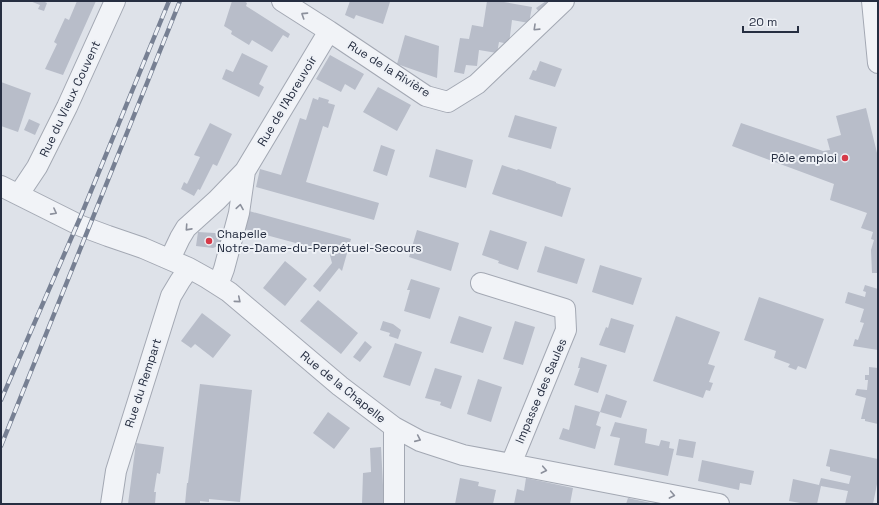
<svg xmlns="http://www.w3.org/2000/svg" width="879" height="505" font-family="'Space Grotesk',sans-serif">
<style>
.building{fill:#b8bdc9}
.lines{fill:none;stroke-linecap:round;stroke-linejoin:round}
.minor-casing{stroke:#a3a8b3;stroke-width:22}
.minor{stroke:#f1f3f7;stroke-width:20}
.rail-casing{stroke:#778093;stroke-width:4.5}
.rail{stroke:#eef1f6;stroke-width:3;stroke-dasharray:9;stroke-linecap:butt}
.oneway{stroke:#8c909c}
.poi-dot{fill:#d63a49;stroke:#eef1f6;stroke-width:1.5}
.labels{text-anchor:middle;stroke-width:4;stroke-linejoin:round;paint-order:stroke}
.street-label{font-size:12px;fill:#262e41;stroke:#eef1f6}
.poi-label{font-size:12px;fill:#262e41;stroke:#eef1f6;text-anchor:end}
</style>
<rect width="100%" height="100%" fill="#dee2e9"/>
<path class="building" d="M30,1H43L47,3L44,11L38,9L40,5Z
M77,1H96L63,75L45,69L57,44L54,42L65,18L69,20Z
M232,1H244L247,3L246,6L290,34L288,38L283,35L272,52L252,40L249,45L231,34L232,31L224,26Z
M350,1H388L390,2L383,24L356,15L354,19L345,15Z
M487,1H498L532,7L529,23L512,20L509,44L499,42L497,53L479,50L477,66L466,65L464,74L454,72L460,38L469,39L472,25L483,27Z
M546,1H558L540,13L536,8Z
M405,35L439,46L437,78L397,64Z
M242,53L268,66L259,84L264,87L259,97L222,79L226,69L233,72Z
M330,55L364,74L355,90L345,84L341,92L316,79Z
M540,61L562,69L555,87L529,79L533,70L536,71Z
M1,82L31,93L18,132L1,126Z
M378,87L411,105L397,131L363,112Z
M319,97L329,100L328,103L335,105L328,128L323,126L306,182L379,203L374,220L256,187L260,169L281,175L300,118L306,120L313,98L318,100Z
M866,108L878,157V276H877V273H872L871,250L874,240L871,239L873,232L861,228L867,213L830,200L834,184L732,146L741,123L823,151L830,150L827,139L841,135L836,116Z
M515,115L557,127L551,149L508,137Z
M29,119L40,124L35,135L24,130Z
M210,123L232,134L217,166L213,164L200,190L198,189L194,196L181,189L184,182L187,184L200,157L194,155Z
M381,145L395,150L387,176L373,171Z
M436,149L473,160L466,188L429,177Z
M502,165L517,170L518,169L556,182V183L571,188L562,217L492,194Z
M249,211L351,239L342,271L339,268L320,292L313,286L332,263L329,252L244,229Z
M417,230L459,243L451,271L409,257Z
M490,230L527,242L518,270L498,263L499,261L482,255Z
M198,232L215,233L221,237L220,245L213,248L196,246Z
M545,246L585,259L577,284L537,272Z
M285,261L307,279L285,306L263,288Z
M600,265L642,278L633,305L592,292Z
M411,279L440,288L430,319L404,311L410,290H407Z
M865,285L878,289V350L853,346L855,339L858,340L864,323L860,322L864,309L845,303L848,292L865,297L866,292L863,291Z
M759,297L824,319L806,369L798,366L796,370L788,367L790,364L774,358L776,351L744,340Z
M318,300L358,333L341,354L300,321Z
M202,313L231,335L213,358L195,344L191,348L181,341Z
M459,316L492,327L483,353L450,343Z
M676,316L720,332L708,364L715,366L709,382L713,383L710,391L706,390L703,398L653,381Z
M611,318L634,325L625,353L599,345L606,327L608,328Z
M383,321L393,324L401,330L398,339L389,336L390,333L380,330Z
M515,321L535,327L523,365L503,359Z
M365,341L372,347L360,362L353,357Z
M395,343L422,352L410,386L383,377Z
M581,357L607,365L598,393L574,385L580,368H578Z
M869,367L878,368V424L865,421V419H861L866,398L855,395L857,389L867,390L868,380H865V375H869Z
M435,368L462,376L451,409L440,405L441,402L425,398Z
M478,379L502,387L491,422L467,414Z
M200,384L252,390L240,502L209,499V502L200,501V504H185L187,483H188Z
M606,394L627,401L621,418L600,412Z
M575,405L600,412L596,425L601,427L595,449L559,439L563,428L569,430Z
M328,412L350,428L334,449L313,433Z
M615,422L647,429L645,443L659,446L661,440L670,442L669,448L674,449L668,476L614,465L620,438L610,436Z
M679,439L696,442L693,458L676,455Z
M136,443L164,447L160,474L157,473L154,492H156L155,504H128Z
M381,447L384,504H362L363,473L371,472L370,448Z
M830,449L878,459V479L873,504H845L848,491L821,486L817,504H806L789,501L793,479L819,485L821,478L849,484L851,476L830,471V467L826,466Z
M702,460L754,471L751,485L740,483L739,490L698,481Z
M460,478L479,482L478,486L496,490L493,504H455Z
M526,478L573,488L570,504H514L517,489L524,491Z
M628,498L651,503V504H626Z"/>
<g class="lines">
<defs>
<path id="minor" d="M282,1L329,31L426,96L448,102L477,84L564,1
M872,1L878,63
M1,186L81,226L108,236L143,248L189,268L207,278L229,292L340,386L394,427L420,441L463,455L511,464L719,504
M19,194L37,167L67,107L115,1
M170,259L180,238L186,228L217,200L245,171L329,31
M481,283L565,309L566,330L511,464
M218,285L224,269L239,213L245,171
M394,427V504
M111,504L116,471L171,296L180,281L189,268"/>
</defs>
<use href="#minor" class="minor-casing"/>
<use href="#minor" class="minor"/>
<defs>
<path id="rail" d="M1,400L80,218L169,1
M1,446L180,1"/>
</defs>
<use href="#rail" class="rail-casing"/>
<use href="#rail" class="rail"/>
</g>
<defs><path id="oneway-chevron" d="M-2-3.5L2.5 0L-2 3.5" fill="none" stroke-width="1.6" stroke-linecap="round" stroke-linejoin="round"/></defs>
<g class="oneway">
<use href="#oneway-chevron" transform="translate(304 15) rotate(-147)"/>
<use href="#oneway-chevron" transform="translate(536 28) rotate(136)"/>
<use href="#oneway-chevron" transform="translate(240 207) rotate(-81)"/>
<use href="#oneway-chevron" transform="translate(54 212) rotate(28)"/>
<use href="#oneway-chevron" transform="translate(188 228) rotate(132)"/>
<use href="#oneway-chevron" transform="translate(238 300) rotate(40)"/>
<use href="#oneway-chevron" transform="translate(418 439) rotate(24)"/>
<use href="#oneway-chevron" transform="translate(544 470) rotate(11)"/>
<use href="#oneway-chevron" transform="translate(672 495) rotate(11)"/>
</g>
<g class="poi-dot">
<circle cx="845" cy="158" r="4"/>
<circle cx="209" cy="241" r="4"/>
</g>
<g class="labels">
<g class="street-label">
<text transform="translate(389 69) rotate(32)" y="4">Rue de la Rivière</text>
<text transform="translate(70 99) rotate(-65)" y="4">Rue du Vieux Couvent</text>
<text transform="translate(287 101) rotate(-59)" y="4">Rue de l'Abreuvoir</text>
<text transform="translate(143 383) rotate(-72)" y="4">Rue du Rempart</text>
<text transform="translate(343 387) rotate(39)" y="4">Rue de la Chapelle</text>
<text transform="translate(541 391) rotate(-67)" y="4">Impasse des Saules</text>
</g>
<g class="poi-label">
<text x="837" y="162">Pôle emploi</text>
<text x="217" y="238" text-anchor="start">Chapelle<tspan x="217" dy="14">Notre-Dame-du-Perpétuel-Secours</tspan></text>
</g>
</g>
<rect width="879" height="505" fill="none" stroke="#262e41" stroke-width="4"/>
<path d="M743 26v6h55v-6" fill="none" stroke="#262e41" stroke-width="2"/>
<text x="749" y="26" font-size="12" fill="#262e41" stroke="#eef1f6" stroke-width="3" paint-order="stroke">20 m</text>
</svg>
